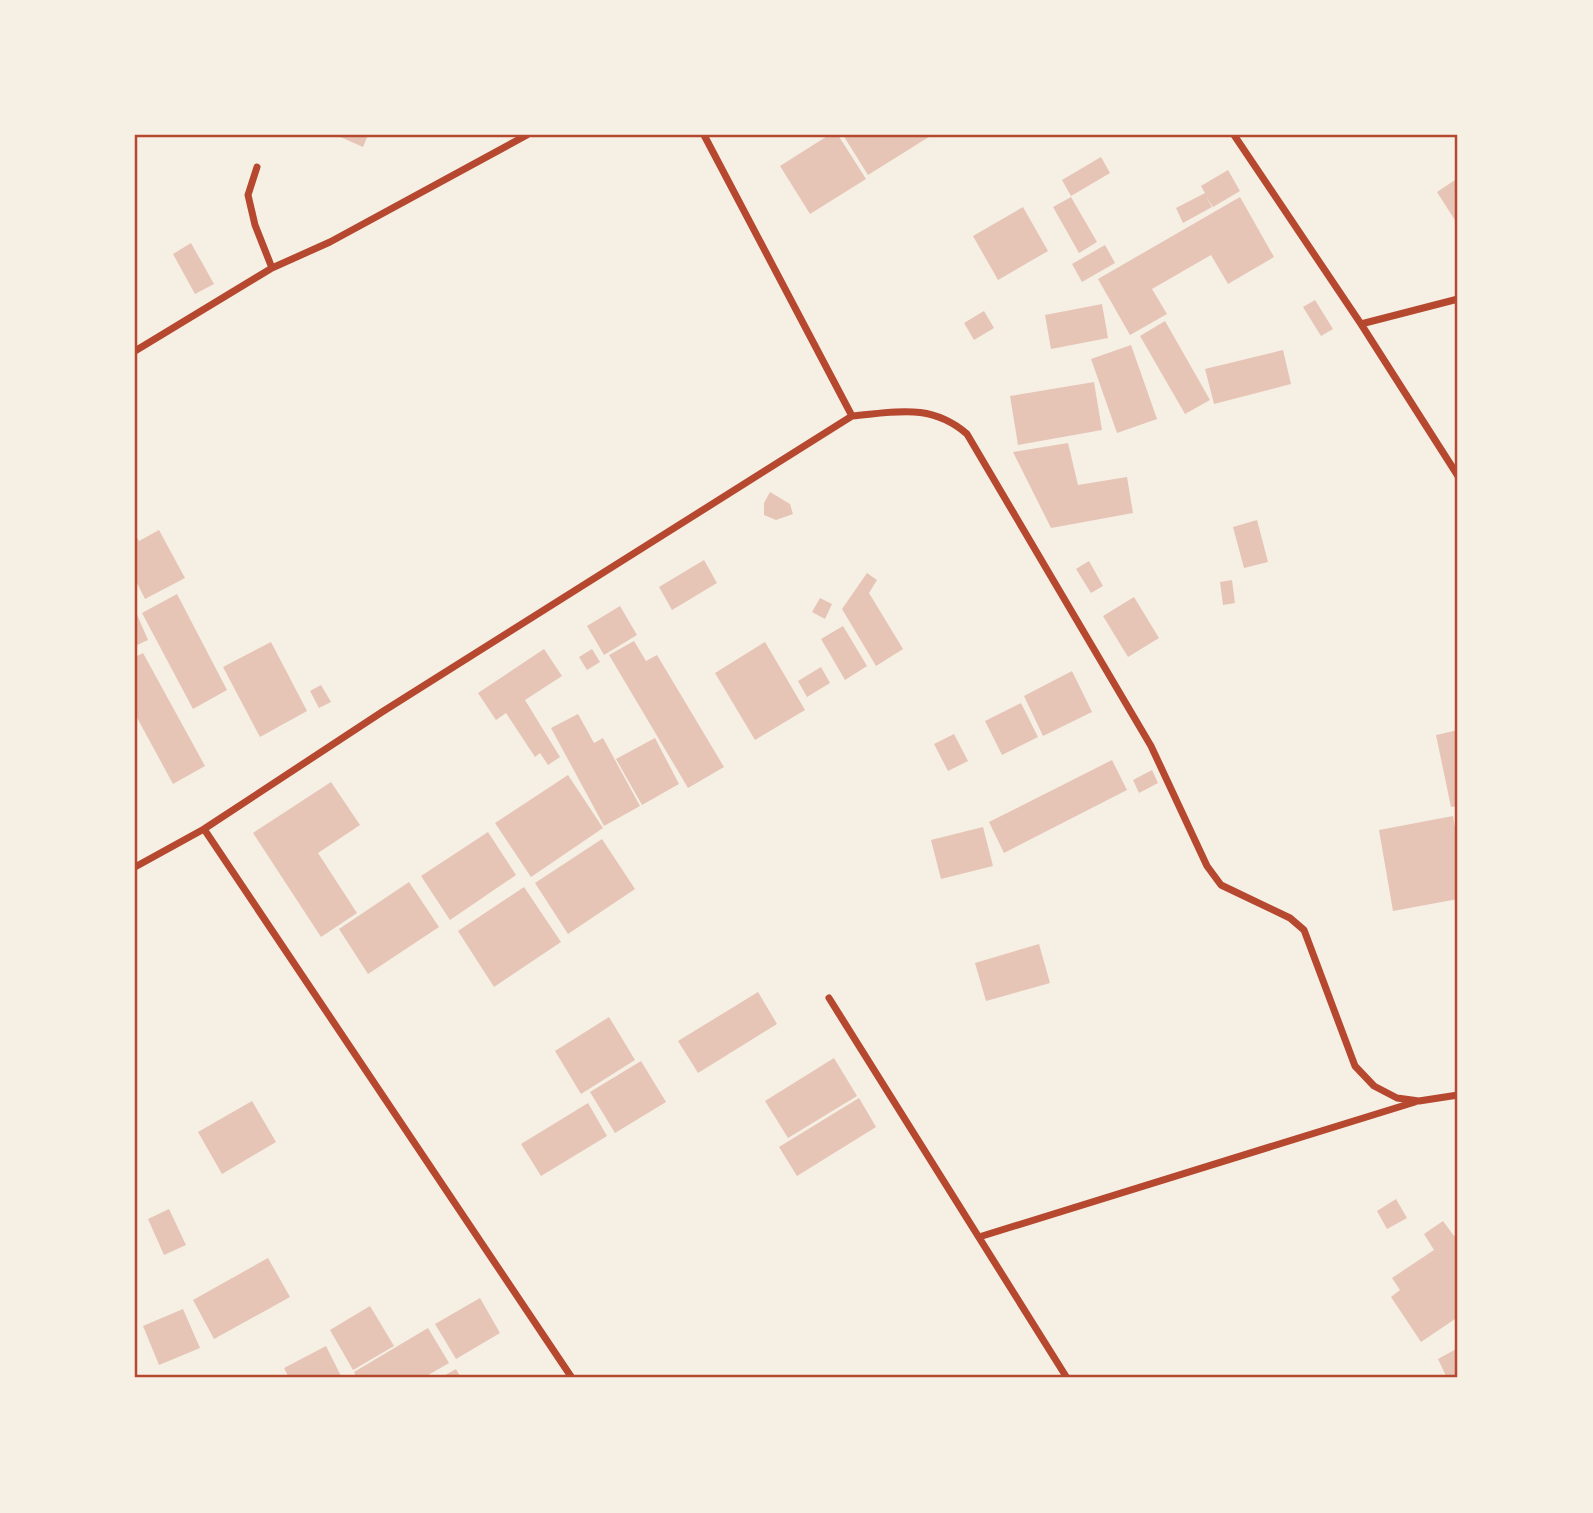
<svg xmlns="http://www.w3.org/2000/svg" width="1593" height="1513" font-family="Karla,sans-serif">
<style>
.building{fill:#e6c5b7}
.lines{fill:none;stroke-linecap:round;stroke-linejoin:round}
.minor{stroke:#b5482f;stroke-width:7}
.neatline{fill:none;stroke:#b5482f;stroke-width:2.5}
</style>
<rect width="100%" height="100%" fill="#f6efe4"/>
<path class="building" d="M336,135H368L363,147Z
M829,135H838L866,179L810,214L780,166Z
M843,135H932L868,175Z
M1101,157L1110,173L1071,196L1062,180Z
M1228,170L1240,191L1213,207L1206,197L1212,207L1183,223L1176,208L1205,193L1201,186Z
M1458,178V225L1437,192Z
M1071,197L1097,242L1079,253L1053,207Z
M1240,197L1274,257L1228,284L1211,255L1152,289L1167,314L1130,335L1098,279Z
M1023,207L1048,251L998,280L973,236Z
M191,243L214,284L195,294L173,254Z
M1105,245L1115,263L1082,282L1072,264Z
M1315,300L1333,329L1321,336L1303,307Z
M1102,304L1108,338L1051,349L1045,315Z
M984,311L994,328L974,340L964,323Z
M1165,321L1210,400L1185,414L1140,336Z
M1131,345L1157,419L1117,433L1091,359Z
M1283,350L1291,384L1214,404L1205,369Z
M1094,382L1102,430L1018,445L1010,396Z
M1068,443L1078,485L1127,477L1133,513L1051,528L1013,452Z
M770,492L790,504L793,514L776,520L764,515V503Z
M1257,520L1268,562L1244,568L1233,527Z
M159,530L185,578L145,599L135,579V534L139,541Z
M704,560L717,583L672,610L659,587Z
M1089,561L1103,586L1091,593L1076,569Z
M867,573L877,580L869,593L903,649L876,666L842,609Z
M1232,580L1235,603L1223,605L1220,582Z
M177,594L227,690L193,709L142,613Z
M1134,597L1159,638L1128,657L1103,616Z
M820,598L832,604L825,619L812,612Z
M620,606L637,635L604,655L587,626Z
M135,610L148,640L135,646Z
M843,626L867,666L845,680L821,639Z
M634,641L646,661L657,655L724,767L688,788L609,655Z
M271,642L307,711L260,737L223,667Z
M765,642L805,710L755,740L715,673Z
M544,649L562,676L525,700L560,757L548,765L540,753L535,757L506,713L496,720L478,693Z
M592,649L600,662L587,670L579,657Z
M143,653L205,766L173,784L135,714V657Z
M821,667L830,683L807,697L798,681Z
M1072,671L1092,712L1043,736L1024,696Z
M321,685L331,702L319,708L310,691Z
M1021,703L1038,737L1002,755L985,721Z
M578,714L594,743L603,738L640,806L604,826L551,728Z
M1458,730V806L1451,807L1436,735Z
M954,734L968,761L948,771L934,744Z
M655,738L679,784L642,805L616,759Z
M1112,760L1127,790L1004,853L989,822Z
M1152,770L1158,783L1139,793L1133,780Z
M568,775L603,828L531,877L495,823Z
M331,782L360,825L318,853L357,913L321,937L253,833Z
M1453,816L1458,845V899L1393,911L1379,830Z
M983,827L993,866L941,879L931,840Z
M488,832L516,875L450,920L421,876Z
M602,839L635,889L568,934L535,883Z
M409,882L439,927L368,974L339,929Z
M524,887L561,942L494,987L458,931Z
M1039,944L1050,983L986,1001L975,963Z
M758,992L777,1024L698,1073L678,1041Z
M609,1017L635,1060L581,1094L555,1051Z
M834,1058L857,1096L788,1138L765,1101Z
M641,1061L666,1102L615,1133L590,1092Z
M859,1098L876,1127L797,1176L779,1147Z
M252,1101L276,1142L222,1174L198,1132Z
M588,1103L607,1136L541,1176L521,1144Z
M1396,1199L1407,1218L1387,1229L1377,1211Z
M169,1209L186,1245L164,1255L148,1219Z
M1443,1221L1454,1236L1458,1233V1317L1421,1342L1391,1297L1400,1290L1392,1278L1434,1250L1424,1234Z
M268,1258L290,1297L214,1339L193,1300Z
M480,1298L500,1333L456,1359L435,1324Z
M370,1306L394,1346L353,1370L330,1330Z
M183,1309L200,1348L159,1365L143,1326Z
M428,1328L449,1363L423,1378H357L354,1372Z
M326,1346L342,1378H289L284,1368Z
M1458,1348V1378H1447L1438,1359Z
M456,1369L461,1378H440Z"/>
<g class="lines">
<path class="minor" d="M704,135L852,416
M1234,135L1361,324L1458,476
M272,268L330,242L527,135
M1361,324L1458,299
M135,351L272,268L255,225L248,195L257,167
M204,829L572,1378
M135,867L204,829L382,712L852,416C897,412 931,403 967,434L1151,746L1207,866L1221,885L1290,918L1304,930L1355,1066L1374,1086L1397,1098L1419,1101L1458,1095
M829,998L1067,1378
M979,1237L1415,1102"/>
</g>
<rect width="1593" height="1513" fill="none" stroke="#f6efe4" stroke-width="273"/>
<rect x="136" y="136" width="1320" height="1240" class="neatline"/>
</svg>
